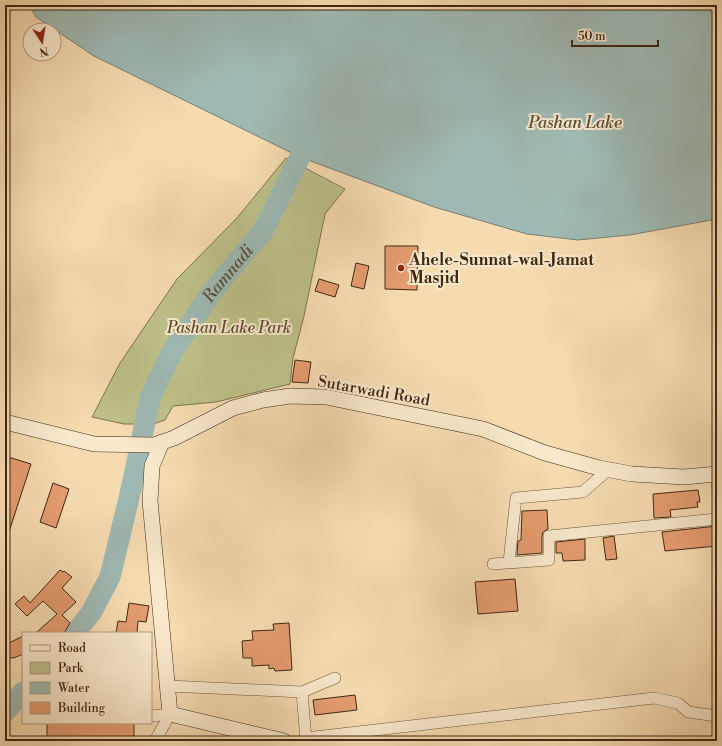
<svg xmlns="http://www.w3.org/2000/svg" width="722" height="746" font-family="'Libre Bodoni',serif">
<style>
.green{fill:#bdc08a;stroke:#7e744e}
.water{fill:#9eb9b3;stroke:#787f73}
.lines{fill:none;stroke-linecap:round;stroke-linejoin:round}
.river{stroke:#9eb9b3;stroke-width:21}
.building{fill:#e49c70;stroke:#3f2812}
.street-casing{stroke:#6d553a;stroke-width:12}
.secondary-casing{stroke:#3f2812;stroke-width:16}
.street{stroke:#f9e8cc;stroke-width:11}
.secondary{stroke:#f9e8cc;stroke-width:15}
.poi-dot{fill:#8f2418;stroke:#f9e8cc;stroke-width:1.5}
.labels{text-anchor:middle;stroke-width:4;stroke-linejoin:round;paint-order:stroke}
.poi-label{font-size:16px;font-weight:bold;fill:#3f2812;stroke:#f9e8cc;text-anchor:start}
.park-label{font-size:16px;font-style:italic;fill:#5e4e30;stroke:#f9e8cc}
.street-label{font-size:16px;fill:#3f2812;stroke:#f9e8cc}
.water-label{font-size:17px;font-style:italic;fill:#574c3a;stroke:#f9e8cc}
</style>
<rect width="100%" height="100%" fill="#f6dbb1"/>
<filter id="stains"><feTurbulence type="fractalNoise" baseFrequency=".005" numOctaves="4"/><feColorMatrix values="0 0 0 0 .2 0 0 0 0 .09 0 0 0 0 .02 0 0 0 .5 -.17"/></filter>
<radialGradient id="worn" r=".72"><stop offset=".6" stop-color="#630" stop-opacity="0"/><stop offset="1" stop-color="#630" stop-opacity=".3"/></radialGradient>
<path class="green" d="M286,158L345,189L325,214L304,316L293,358L290,384L216,402L173,406L165,420L153,424H124L92,417L120,363L177,279L237,218Z"/>
<path class="water" d="M29,5H717V219L630,235L578,240L527,234L434,207L300,157L94,56L36,17Z"/>
<g class="lines">
<g class="river">
<path id="s1" d="M75,633L91,613L110,577L133,481L150,398L173,350L211,293L263,231L300,157L311,130"/>
<path d="M5,712L23,692"/>
</g>
</g>
<path class="building" d="M385,246H418L417,290L385,289Z
M356,263L369,266L364,289L351,286Z
M319,279L339,285L335,297L315,291Z
M295,360L311,362L308,383L292,382Z
M5,456L31,464L7,538H5Z
M53,483L69,489L56,528L40,522Z
M698,490L700,502H697L698,507L670,510L671,517L654,518L653,494Z
M547,510L548,529L543,532L542,536V553L517,555L518,541L521,540L522,511Z
M717,526V546L665,551L662,532Z
M614,536L617,559L606,560L603,538Z
M585,539V560L563,561L562,553H556V542Z
M60,570L63,572L64,571L72,577L62,588L76,602L62,615L70,623L64,633H36L57,614L43,601L27,616L15,604L24,596L30,603Z
M515,579L518,611L478,614L475,582Z
M129,603L149,606L146,622L138,621L137,633H116L118,621L126,622Z
M289,623L292,670L275,671L274,668L269,669V665L252,666V658H243L242,641L253,640L252,631L274,630L273,624Z
M23,636V654L14,658L5,657V645Z
M355,695L357,710L315,715L313,700Z
M47,723H134V741H47Z"/>
<g class="lines">
<defs>
<path id="street" d="M717,474V485
M509,562L516,498L583,492L608,470
M493,564L549,560V536L717,519
M168,686L302,692
M151,716L170,714
M306,738L654,698L678,703L688,712L717,716
M155,741L170,714
M306,741L302,692L335,678"/>
<path id="secondary" d="M5,422L94,444L154,445L174,438L233,408L263,400L290,396L326,397L483,429L545,453L599,468L632,474L684,477L717,474
M162,442L152,466L150,501L170,714L284,741"/>
</defs>
<use href="#street" class="street-casing"/>
<use href="#secondary" class="secondary-casing"/>
<use href="#street" class="street"/>
<use href="#secondary" class="secondary"/>
</g>
<circle class="poi-dot" cx="401" cy="268" r="4"/>
<g class="labels">
<g class="poi-label">
<text x="409" y="265">Ahele-Sunnat-wal-Jamat<tspan x="409" dy="18">Masjid</tspan></text>
</g>
<g class="park-label">
<text x="229" y="333">Pashan Lake Park</text>
</g>
<g class="street-label">
<text transform="translate(374 390) rotate(10)" y="6">Sutarwadi Road</text>
</g>
<g class="water-label">
<text x="575" y="128">Pashan Lake</text>
<text dy="6" stroke="none"><textPath href="#s1" startOffset="397">Ramnadi</textPath></text>
</g>
</g>
<rect width="722" height="746" fill="none" stroke="#f6dbb1" stroke-width="20"/>
<rect x="6" y="6" width="710" height="734" fill="none" stroke="#3f2812" stroke-width="2"/>
<rect x="10" y="10" width="702" height="726" fill="none" stroke="#3f2812"/>
<rect x="22" y="632" width="130" height="92" fill="#f9e8cc" stroke="#af9b82"/>
<rect x="30" y="645" width="20" height="6" fill="#f9e8cc" stroke="#af9b82"/>
<text x="58" y="652" font-size="12" fill="#3f2812">Road</text>
<rect x="30" y="662" width="20" height="12" fill="#bdc08a" stroke="#af9b82"/>
<text x="58" y="672" font-size="12" fill="#3f2812">Park</text>
<rect x="30" y="682" width="20" height="12" fill="#9eb9b3" stroke="#af9b82"/>
<text x="58" y="692" font-size="12" fill="#3f2812">Water</text>
<rect x="30" y="702" width="20" height="12" fill="#e49c70" stroke="#af9b82"/>
<text x="58" y="712" font-size="12" fill="#3f2812">Building</text>
<g transform="translate(42 42) rotate(168)"><circle r="19" fill="#f9e8cc" stroke="#af9b82"/>
<path d="M0-3L7 15L0 10L-7 15Z" fill="#8f2418"/>
<text y="-6" font-size="11" font-weight="bold" text-anchor="middle" fill="#3f2812">N</text>
</g>
<path d="M572 40v6h86v-6" fill="none" stroke="#3f2812" stroke-width="2"/>
<text x="578" y="40" font-size="12" fill="#3f2812" stroke="#f9e8cc" stroke-width="3" paint-order="stroke">50 m</text>
<rect width="100%" height="100%" filter="url(#stains)"/>
<rect width="100%" height="100%" fill="url(#worn)"/>
</svg>
